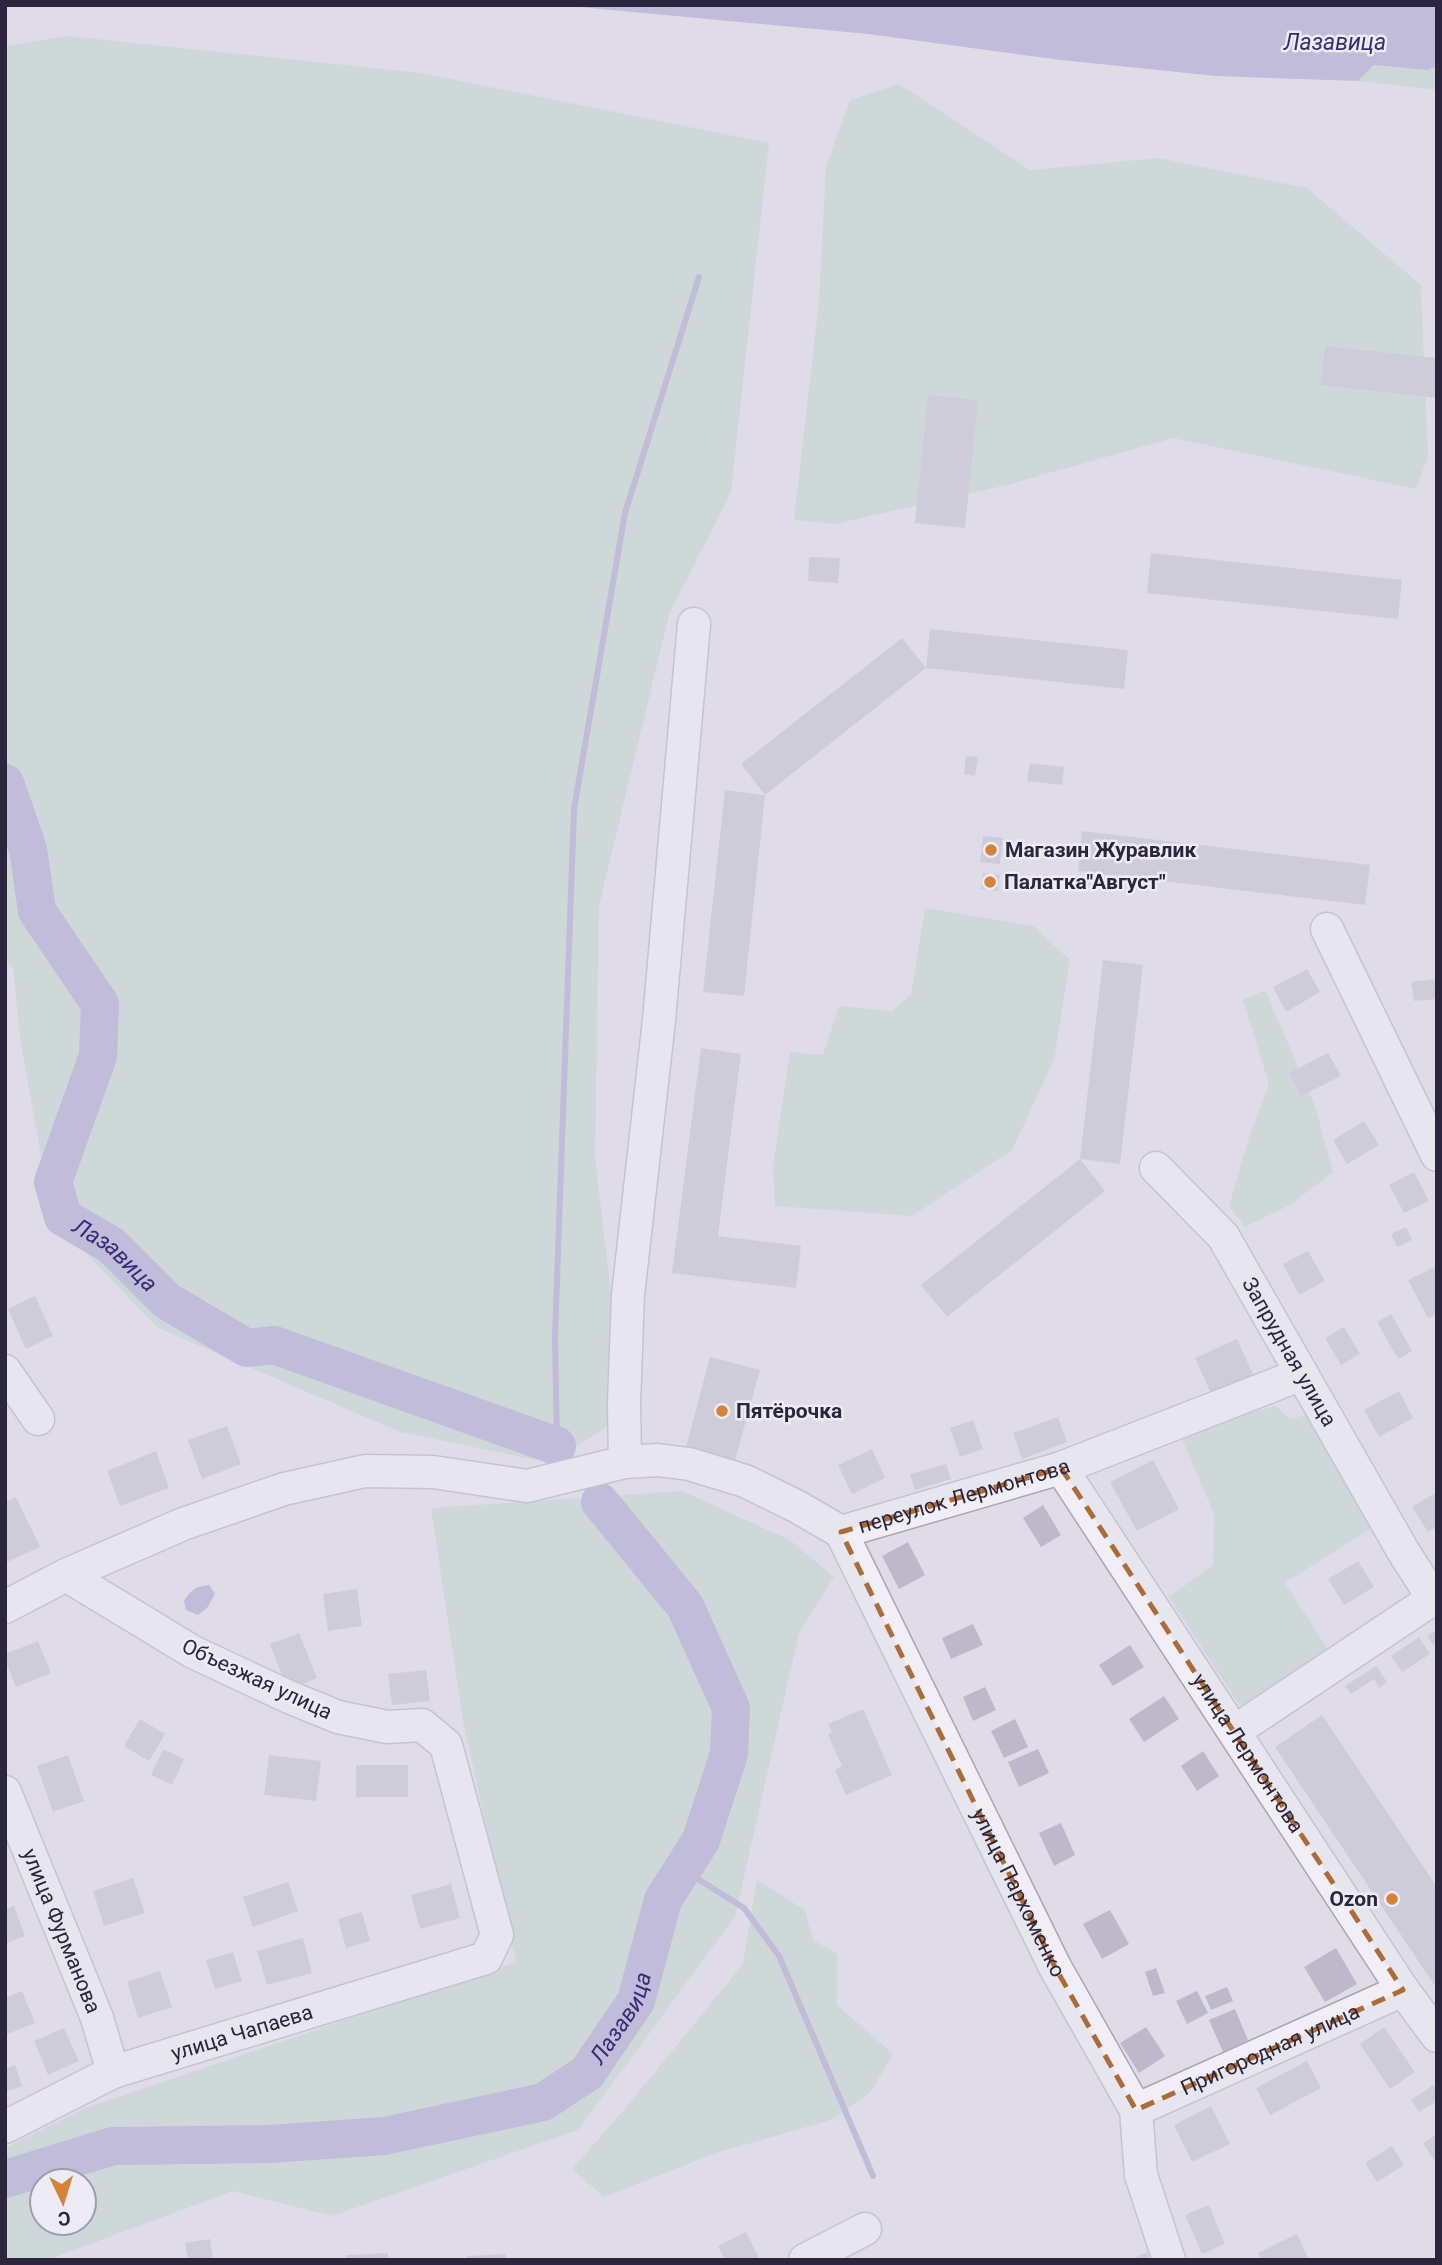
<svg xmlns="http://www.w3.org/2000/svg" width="1442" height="2265" font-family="Roboto,sans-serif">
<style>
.green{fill:#bdd2c5;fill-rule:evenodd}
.water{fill:#9c94ca}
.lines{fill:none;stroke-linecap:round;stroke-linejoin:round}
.stream{stroke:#9c94ca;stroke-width:6}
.river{stroke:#9c94ca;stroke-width:38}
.building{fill:#bdb9ca}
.minor-casing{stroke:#a9a5b4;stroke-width:35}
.minor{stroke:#f1eff5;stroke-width:32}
.marked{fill:none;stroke:#ac6c39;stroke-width:5;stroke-dasharray:14 9;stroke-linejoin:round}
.poi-dot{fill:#d68337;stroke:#edebf5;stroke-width:2.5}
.labels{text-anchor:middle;stroke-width:5;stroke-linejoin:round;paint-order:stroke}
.poi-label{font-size:21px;font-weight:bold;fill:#2c253e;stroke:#edebf5;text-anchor:start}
.street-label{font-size:21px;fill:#2c253e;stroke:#edebf5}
.water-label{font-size:23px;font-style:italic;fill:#3a2d75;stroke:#edebf5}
</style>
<rect width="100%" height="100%" fill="#dfdce7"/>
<path class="green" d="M67,36L421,73L769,143L731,492L669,615L599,906L595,1158L614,1317L610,1425L551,1463L400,1432L158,1328L52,1218L20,1038L13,968L5,960V46Z
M1374,65L1428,70L1437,66V90L1358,81Z
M899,84L1030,170L1159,158L1307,188L1421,285L1428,457L1416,489L1173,438L1007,485L835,524L794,520L819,301L826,166L850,100Z
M925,908L1033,926L1070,960L1054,1060L1012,1150L912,1216L775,1206L773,1166L790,1052L823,1055L839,1006L892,1011L911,995Z
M1265,990L1315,1106L1333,1172L1290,1205L1245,1227L1229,1206L1249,1137L1269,1084L1243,1000Z
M1276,1406L1289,1419L1311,1414L1371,1528L1285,1583L1329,1651L1240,1706L1169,1597L1213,1565L1214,1514L1179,1432Z
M682,1491L790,1540L834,1577L799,1633L735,1917L578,2130L332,2216L233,2191L47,2260H5V2148L83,2109L516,1962L463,1721L431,1508ZM42,2181H84V2223H42Z
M757,1880L805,1910L813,1940L837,1954V2005L893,2054L870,2093L831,2120L719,2152L604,2197L572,2169L628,2105L743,1964Z"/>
<path class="water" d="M558,5H1437V66L1428,70L1374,65L1358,81L1216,76L1061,60L868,34Z
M209,1585L215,1594L207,1608L198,1615L186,1610L184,1601C191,1590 196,1586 209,1585Z"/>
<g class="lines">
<path class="stream" d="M557,1446L555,1336L574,809L625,513L699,277
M682,1869L744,1908L779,1956L873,2176"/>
<g class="river">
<path id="s1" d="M5,783L28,849L37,911L100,1004L98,1056L53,1182L63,1217L111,1245L167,1301L247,1348L274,1345L557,1446"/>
<path id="s2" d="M5,2179L113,2146L269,2144L384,2136L543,2102L587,2073L636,2001L663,1900L701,1840L729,1754L731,1708L685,1606L600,1502"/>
</g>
</g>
<path class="building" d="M1325,346L1437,358V398L1321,385Z
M928,395L978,400L965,528L915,523Z
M1151,553L1402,580L1398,619L1147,593Z
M809,557L840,558L838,583L808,581Z
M930,629L1128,650L1124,689L926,668Z
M902,638L926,668L765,795L741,764Z
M966,756L978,757L975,776L964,774Z
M1030,763L1064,767L1062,785L1027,781Z
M725,790L765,795L744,996L703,992Z
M1082,831L1370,865L1365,905L1078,871Z
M983,836L1003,838L1000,864L980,862Z
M983,873L1000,875L998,891L981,889Z
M1103,960L1143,965L1120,1164L1080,1159Z
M1307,969L1320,992L1286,1012L1273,987Z
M1437,979V999L1414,1001L1411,982Z
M701,1048L741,1054L718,1236L801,1246L796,1288L672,1273Z
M1328,1053L1341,1076L1301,1096L1289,1073Z
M1364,1121L1379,1145L1347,1164L1333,1140Z
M1080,1159L1105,1191L947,1317L921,1285Z
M1414,1172L1429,1201L1404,1213L1389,1185Z
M1406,1227L1412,1240L1397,1247L1391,1234Z
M1308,1251L1325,1281L1299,1295L1283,1264Z
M1437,1266V1314L1428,1318L1408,1280Z
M35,1296L53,1336L26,1349L8,1309Z
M1391,1314L1412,1351L1398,1359L1377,1322Z
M1344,1327L1360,1354L1341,1365L1325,1338Z
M1237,1339L1256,1381L1214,1400L1195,1358Z
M710,1357L760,1370L734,1464L685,1451Z
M1399,1391L1413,1418L1379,1437L1364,1410Z
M1058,1417L1067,1442L1022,1459L1013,1433Z
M973,1420L983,1449L960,1457L950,1428Z
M227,1426L241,1464L202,1479L188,1440Z
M872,1449L885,1478L852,1494L838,1465Z
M156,1451L169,1488L120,1506L107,1471Z
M1153,1460L1179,1509L1137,1531L1110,1482Z
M946,1464L951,1479L915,1490L910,1474Z
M1437,1492V1527L1428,1532L1412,1507Z
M16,1497L40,1547L5,1563V1502Z
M1043,1505L1061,1535L1041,1547L1023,1518Z
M908,1542L925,1575L899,1589L882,1556Z
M1358,1561L1374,1587L1344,1605L1328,1579Z
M357,1589L362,1626L328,1631L323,1594Z
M973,1624L983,1645L951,1659L942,1638Z
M1437,1630V1643L1433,1645L1427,1636Z
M299,1633L317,1678L288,1690L270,1644Z
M1419,1637L1430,1654L1402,1672L1391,1656Z
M38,1641L51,1673L16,1687L5,1660V1654Z
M1130,1645L1144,1667L1113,1686L1099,1665Z
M1376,1666L1387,1682L1379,1688L1374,1679L1351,1694L1345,1686Z
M426,1670L430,1701L392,1705L388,1674Z
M985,1687L996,1710L973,1721L963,1697Z
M1164,1696L1179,1719L1144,1742L1129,1719Z
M863,1709L892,1775L846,1795L835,1770L842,1766L828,1735L832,1732L828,1724Z
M1322,1715L1437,1887V1989L1275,1747Z
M140,1719L165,1734L149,1761L124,1746Z
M1015,1719L1028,1747L1004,1758L991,1731Z
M163,1749L184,1759L172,1785L151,1775Z
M1038,1749L1049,1773L1019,1787L1008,1762Z
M1203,1751L1219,1776L1197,1791L1181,1766Z
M68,1755L84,1801L53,1812L37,1766Z
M269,1755L321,1761L316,1801L264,1795Z
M356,1765H408V1797H356Z
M1061,1823L1075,1855L1054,1866L1039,1833Z
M133,1878L145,1913L104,1926L93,1891Z
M288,1882L298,1911L253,1927L243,1897Z
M451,1884L460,1918L420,1929L411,1895Z
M14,1906L25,1936L5,1944V1909Z
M1110,1910L1129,1944L1102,1959L1083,1924Z
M362,1912L370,1941L346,1948L338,1919Z
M303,1938L312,1973L267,1985L257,1951Z
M1336,1948L1357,1984L1325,2002L1304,1967Z
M233,1952L242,1981L215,1989L206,1960Z
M1156,1968L1165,1993L1153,1996L1145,1972Z
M160,1971L172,2007L138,2018L127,1982Z
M1227,1987L1233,2001L1211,2010L1205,1996Z
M22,1991L35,2023L5,2035V1998Z
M1197,1991L1208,2013L1187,2024L1176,2001Z
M1235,2009L1248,2040L1223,2052L1209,2020Z
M1146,2027L1165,2056L1139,2073L1120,2043Z
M1384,2027L1415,2072L1390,2089L1360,2044Z
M64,2028L79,2061L48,2075L34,2041Z
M1307,2061L1321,2088L1270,2115L1256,2088Z
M15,2065L22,2086L5,2092V2069Z
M1433,2085L1437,2090V2101L1419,2112L1411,2100Z
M1211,2106L1230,2144L1192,2162L1174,2125Z
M1437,2134V2165L1423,2143Z
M1392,2146L1404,2165L1377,2182L1365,2163Z
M1209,2205L1225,2244L1202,2254L1185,2215Z
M746,2232L760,2260H725L718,2246Z
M1297,2234L1309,2260H1261L1258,2253Z
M210,2239L213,2260H188L185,2243Z
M1147,2252L1150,2260H1130Z
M388,2253V2260H346V2255Z
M505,2254L506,2260H467V2256Z"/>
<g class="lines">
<defs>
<g id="minor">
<path d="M1327,929L1437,1155"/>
<path id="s3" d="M1156,1168L1223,1236L1403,1551L1433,1598"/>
<path d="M5,1371L38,1419"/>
<path d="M625,1462L624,1403L628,1295L659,1020L694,624"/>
<path id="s4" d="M1061,1468L1403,1990L1437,2036"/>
<path id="s5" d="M841,1532L1055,1967L1136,2110L1141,2175L1169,2260"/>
<path id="s6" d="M5,1607L66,1575L183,1524L284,1489L365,1471L433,1472L527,1486L625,1462L658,1460L689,1464L745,1481L796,1506L841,1532L1061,1468L1302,1374"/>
<path d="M1235,1731L1437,1596"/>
<path id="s7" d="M5,1792L97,2018L113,2072"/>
<path id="s8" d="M1136,2110L1403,1990"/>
<path id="s9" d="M5,2127L113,2072L486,1958L497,1935L446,1745L422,1725L387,1727L338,1717L289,1697L193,1652L66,1575"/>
<path d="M805,2260L865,2229"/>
</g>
</defs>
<use href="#minor" class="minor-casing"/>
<use href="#minor" class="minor"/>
</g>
<path d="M0 0H1442V2265H0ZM1061,1468L1403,1990L1136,2110L1055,1967L841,1532Z" fill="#dfdce7" fill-opacity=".55" fill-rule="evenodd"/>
<path class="marked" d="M1061,1468L1403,1990L1136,2110L1055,1967L841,1532Z"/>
<g class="poi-dot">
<circle cx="991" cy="850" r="7"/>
<circle cx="990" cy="882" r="7"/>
<circle cx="722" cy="1411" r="7"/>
<circle cx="1392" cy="1899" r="7"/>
</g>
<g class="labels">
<g class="poi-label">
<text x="1005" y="857">Магазин Журавлик</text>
<text x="1004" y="889">Палатка"Август"</text>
<text x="736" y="1418">Пятёрочка</text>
<text x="1378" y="1906" text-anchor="end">Ozon</text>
</g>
<g class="street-label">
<text dy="7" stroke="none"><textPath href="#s3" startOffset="229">Запрудная улица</textPath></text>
<text dy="7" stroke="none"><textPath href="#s6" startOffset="1010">переулок Лермонтова</textPath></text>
<text transform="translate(257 1679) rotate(25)" y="7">Объезжая улица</text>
<text dy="7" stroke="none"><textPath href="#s4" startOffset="341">улица Лермонтова</textPath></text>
<text dy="7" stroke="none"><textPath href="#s5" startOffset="402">улица Пархоменко</textPath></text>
<text dy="7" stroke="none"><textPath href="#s7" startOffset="150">улица Фурманова</textPath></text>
<text dy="7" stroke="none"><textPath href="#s9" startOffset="256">улица Чапаева</textPath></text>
<text dy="7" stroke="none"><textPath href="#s8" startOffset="147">Пригородная улица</textPath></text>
</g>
<g class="water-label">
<text x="1335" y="50">Лазавица</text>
<text dy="8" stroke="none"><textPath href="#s1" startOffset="532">Лазавица</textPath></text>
<text dy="8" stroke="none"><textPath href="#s2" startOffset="665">Лазавица</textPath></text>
</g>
</g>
<rect width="1442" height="2265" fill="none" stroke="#2c253e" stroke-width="14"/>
<g transform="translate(63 2202) rotate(176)"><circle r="33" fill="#edebf5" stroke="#a09cac" stroke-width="2"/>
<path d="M0-5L12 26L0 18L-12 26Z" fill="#d68337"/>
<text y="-10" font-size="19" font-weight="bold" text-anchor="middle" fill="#2c253e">С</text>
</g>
</svg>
